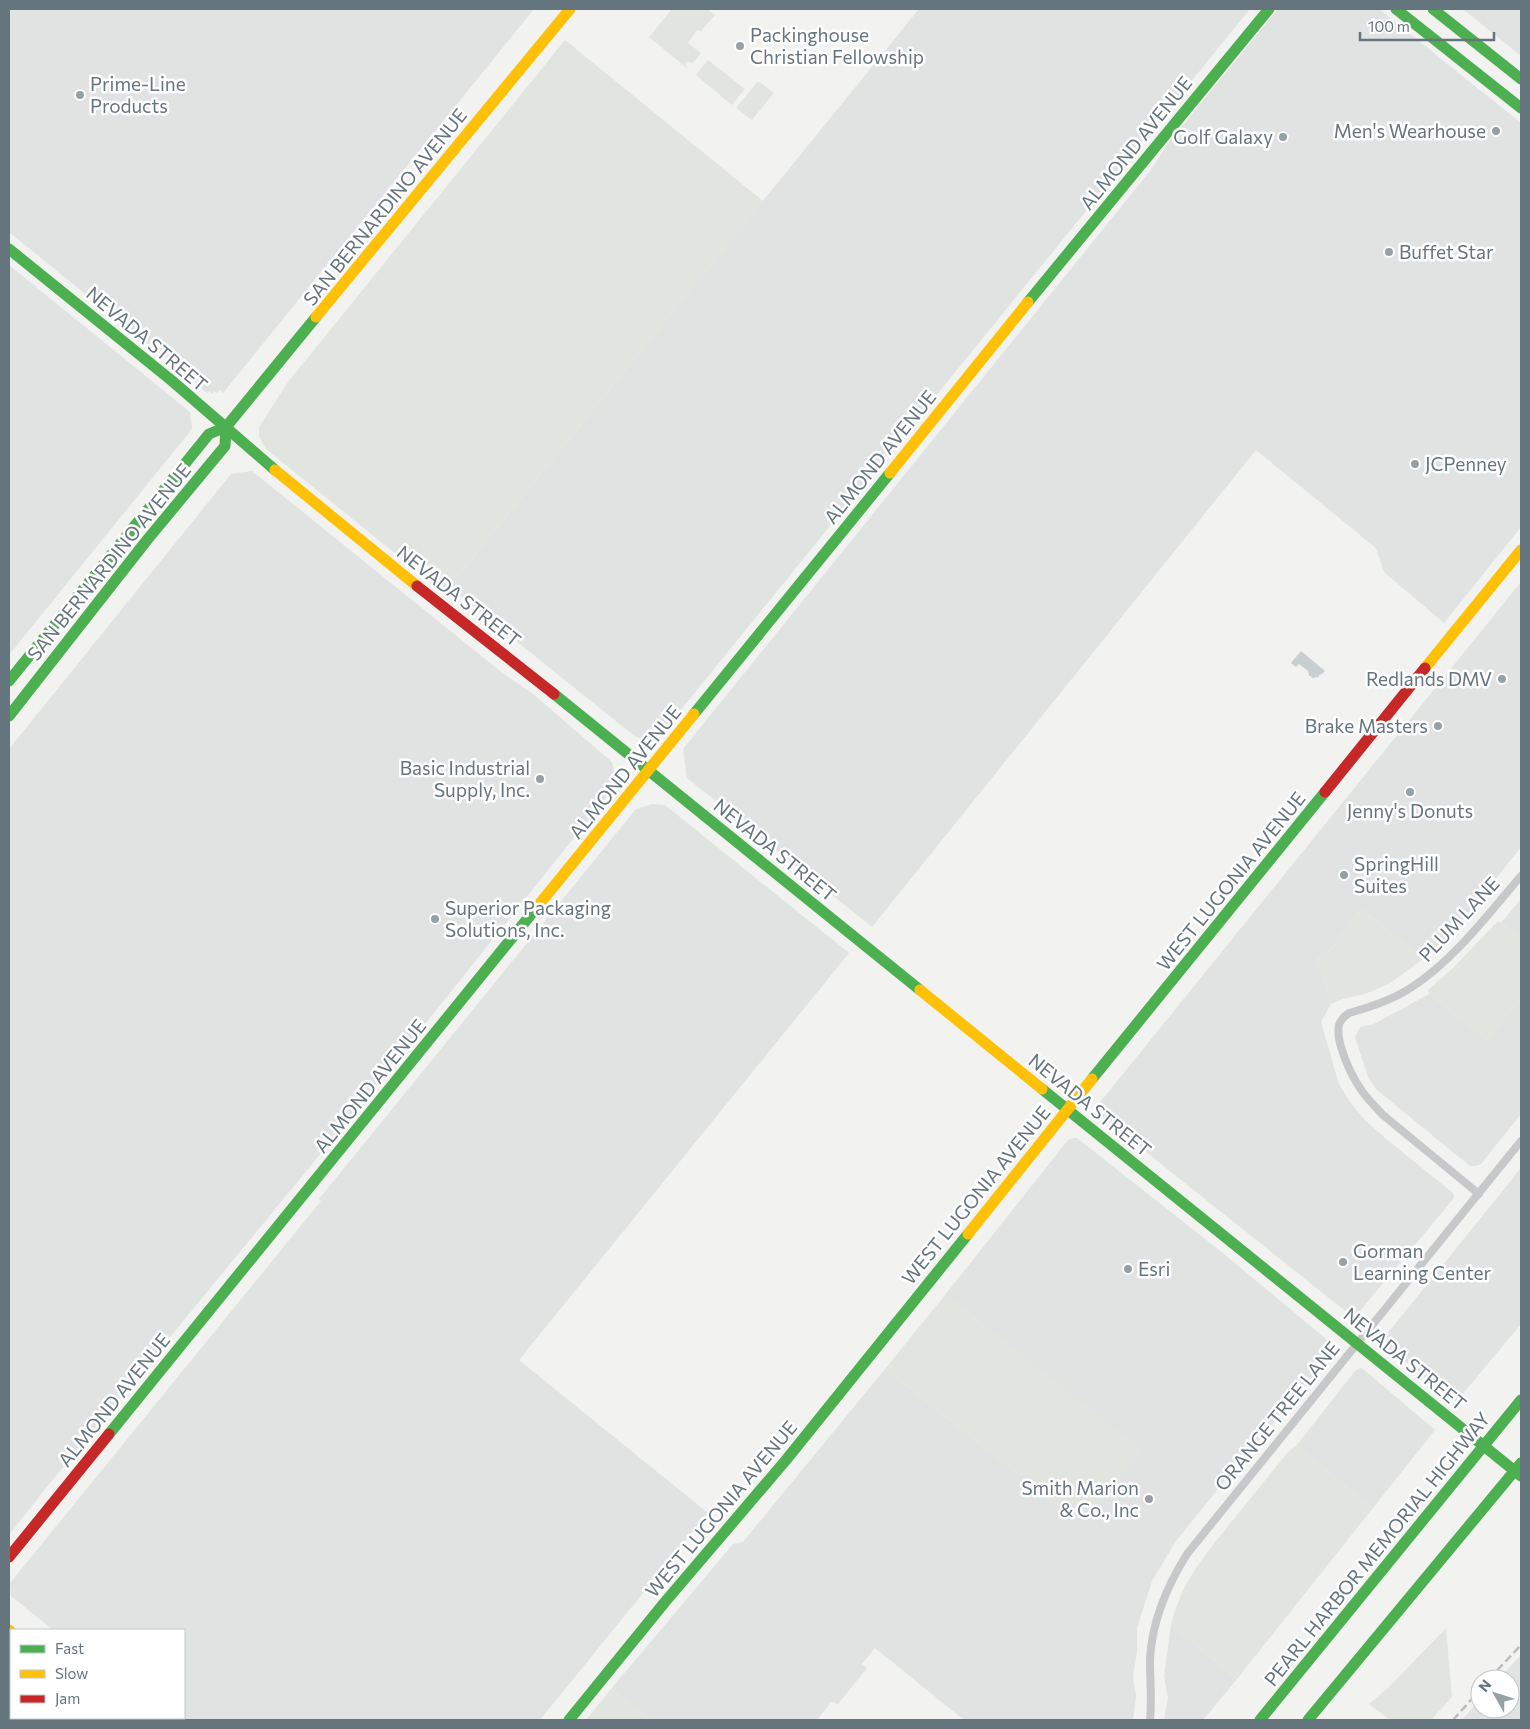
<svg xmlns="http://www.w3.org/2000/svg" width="1530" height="1729" font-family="Commissioner,sans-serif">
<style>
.built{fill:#e1e2e2}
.green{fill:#e2e5df}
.water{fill:#c7cfd0}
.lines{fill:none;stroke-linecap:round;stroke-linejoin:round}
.street{stroke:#c7c8c9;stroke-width:8}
.fast{stroke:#4caf50;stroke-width:11}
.slow{stroke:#ffc107;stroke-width:11}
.jam{stroke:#c62828;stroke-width:11}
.rail{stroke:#bdbebf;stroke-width:2.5;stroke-dasharray:8 4;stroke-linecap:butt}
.poi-dot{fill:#96a1a6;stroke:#fff;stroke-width:2}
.labels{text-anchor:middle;stroke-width:5;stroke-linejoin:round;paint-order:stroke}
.poi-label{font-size:19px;fill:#65757e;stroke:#fff;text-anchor:start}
.street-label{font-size:19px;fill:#65757e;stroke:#fff}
</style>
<rect width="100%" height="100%" fill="#f2f2f1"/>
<path class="built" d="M9,9H534L223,393L220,390L218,393L214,391L212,394L209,391L207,393L9,232Z
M919,9H1250L662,733L639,738L632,734L449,587Z
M1278,9H1379L1521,123V527L1444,623L1384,572L1376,548L1256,450L872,927L687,778L683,749L1150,171L1166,146Z
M1463,9H1521V56Z
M9,265L190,412L192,429L9,655Z
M252,471L500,671L533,694L612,762L617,784L350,1118L46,1488L9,1535V749L231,474Z
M1521,582V847L1472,909L1432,953L1423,959L1362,909L1339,937L1336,944L1329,951L1316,959L1324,978L1331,1004L1321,1022L1339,1084L1350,1102L1365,1120L1385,1138L1453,1193L1454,1198L1354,1318L1096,1112L1097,1106Z
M652,804L665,805L849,953L519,1360L708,1513L540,1720H164L161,1718H184V1630H53L11,1596L10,1583L321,1201L319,1199L636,809Z
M1521,899V939L1501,923Z
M1429,994L1487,1040L1521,998V1114L1481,1164L1475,1166H1470L1377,1090L1368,1077L1355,1037L1360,1027L1374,1024Z
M1073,1138H1077L1224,1254L1332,1344L1333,1352L1316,1373L1289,1400L1268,1431L1248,1452L1176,1541L1152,1581L1137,1628V1652L1133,1677L1136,1696L1133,1720H964L875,1648L862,1664L867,1668L838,1704L831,1702L817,1720H649L611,1689L733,1544L743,1542L885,1369L1057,1505L1060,1501L1084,1520L1141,1450L945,1295L1068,1140Z
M1521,1168V1324L1456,1402L1383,1344V1339Z
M1360,1368L1363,1369L1435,1430L1373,1508L1296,1446L1356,1370Z
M1171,1625L1237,1679L1203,1720H1164L1168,1698L1164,1676Z
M1521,1655V1720H1462L1480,1700V1709H1510V1679H1498Z"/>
<path class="green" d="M672,9H708L715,15L701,31L697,30L688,43L701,53L692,64L688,61L685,65L688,69L649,37Z
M565,40L763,201L444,593L266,449L259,437V427L288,382Z
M708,60L745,89L732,105L696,75Z
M758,81L774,93L752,120L736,108Z
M1362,909L1423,959L1389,984L1365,994L1343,999L1331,1004L1324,978L1316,959L1329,951L1336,944L1339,937Z
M1498,921L1521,939V998L1487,1040L1429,994L1428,990L1453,968Z
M945,1295L1142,1450L1085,1520L1061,1501L1057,1505L885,1369Z
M1296,1446L1373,1508L1237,1679L1171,1625C1182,1580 1205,1555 1233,1520C1252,1497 1270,1474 1289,1451Z
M1446,1628L1452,1697L1431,1720H1390L1369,1704L1389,1687Z
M611,1689L649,1720H586Z
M9,1690L11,1692V1718H43L46,1720H9Z"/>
<path class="water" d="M1301,651L1325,671L1322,674L1319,675V677L1312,678L1311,676H1309L1308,671L1299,664L1296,667L1291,663Z"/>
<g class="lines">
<path class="street" d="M1479,1194L1383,1115C1375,1106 1366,1098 1360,1088C1351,1075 1335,1041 1339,1025C1340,1020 1345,1016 1349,1013C1371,1007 1393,1000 1412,987C1454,960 1489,913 1521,876
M1150,1720C1152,1700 1150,1679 1150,1659C1152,1621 1167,1586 1187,1554L1521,1141"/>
<path class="fast" d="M1396,9L1521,108
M1433,9L1521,79
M9,249L171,380L275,470
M1028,302L1269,9
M9,681L209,434L226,427L316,317
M554,694L920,990
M694,714L890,473
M9,716L147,540L225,446L226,427
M1092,1079L1325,792
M1042,1089L1521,1476
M109,1434L537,907
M9,1658L11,1660
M81,1718L84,1720
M120,1718L123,1720
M569,1720L665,1602L786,1460L968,1234
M1260,1720L1521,1400
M1308,1720L1521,1463"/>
<path class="slow" d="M316,317L570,9
M275,470L417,586
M890,473L1028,302
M1425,668L1521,550
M537,907L694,714
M920,990L1042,1089
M968,1234L1092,1079
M9,1630L11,1632"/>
<path class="jam" d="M417,586L554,694
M1325,792L1425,668
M9,1557L109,1434"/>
<path class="rail" d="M1489,1679L1521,1645
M1453,1720L1480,1690"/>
</g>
<g class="poi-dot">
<circle cx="740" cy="46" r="5"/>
<circle cx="80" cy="95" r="5"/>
<circle cx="1496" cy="131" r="5"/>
<circle cx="1283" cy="137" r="5"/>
<circle cx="1389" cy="252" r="5"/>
<circle cx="1415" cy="464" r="5"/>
<circle cx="1502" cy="679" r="5"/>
<circle cx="1438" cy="726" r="5"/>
<circle cx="540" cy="779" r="5"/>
<circle cx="1410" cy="792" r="5"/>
<circle cx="1344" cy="875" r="5"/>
<circle cx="435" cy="919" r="5"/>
<circle cx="1343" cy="1262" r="5"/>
<circle cx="1128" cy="1269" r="5"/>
<circle cx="1149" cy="1499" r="5"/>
</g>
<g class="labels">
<g class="poi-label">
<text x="750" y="42">Packinghouse<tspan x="750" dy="22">Christian Fellowship</tspan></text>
<text x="90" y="91">Prime-Line<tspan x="90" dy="22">Products</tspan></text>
<text x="1486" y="138" text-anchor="end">Men's Wearhouse</text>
<text x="1273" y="144" text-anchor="end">Golf Galaxy</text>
<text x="1399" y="259">Buffet Star</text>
<text x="1425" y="471">JCPenney</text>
<text x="1492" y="686" text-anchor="end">Redlands DMV</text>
<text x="1428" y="733" text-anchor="end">Brake Masters</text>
<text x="530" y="775" text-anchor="end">Basic Industrial<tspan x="530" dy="22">Supply, Inc.</tspan></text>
<text x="1410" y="818" text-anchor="middle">Jenny's Donuts</text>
<text x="1354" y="871">SpringHill<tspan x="1354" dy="22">Suites</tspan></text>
<text x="445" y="915">Superior Packaging<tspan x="445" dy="22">Solutions, Inc.</tspan></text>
<text x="1353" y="1258">Gorman<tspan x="1353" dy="22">Learning Center</tspan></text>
<text x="1138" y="1276">Esri</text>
<text x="1139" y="1495" text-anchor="end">Smith Marion<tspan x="1139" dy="22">&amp; Co., Inc</tspan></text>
</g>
<g class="street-label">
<text transform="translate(1136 143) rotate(-51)" y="7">ALMOND AVENUE</text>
<text transform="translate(385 207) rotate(-51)" y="7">SAN BERNARDINO AVENUE</text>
<text transform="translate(147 339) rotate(40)" y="7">NEVADA STREET</text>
<text transform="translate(880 457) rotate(-51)" y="7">ALMOND AVENUE</text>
<text transform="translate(109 562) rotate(-51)" y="7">SAN BERNARDINO AVENUE</text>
<text transform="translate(459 596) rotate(38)" y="7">NEVADA STREET</text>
<text transform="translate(625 772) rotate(-51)" y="7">ALMOND AVENUE</text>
<text transform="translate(775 850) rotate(39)" y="7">NEVADA STREET</text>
<text transform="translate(1231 881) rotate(-51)" y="7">WEST LUGONIA AVENUE</text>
<text transform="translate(1459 919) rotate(-47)" y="7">PLUM LANE</text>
<text transform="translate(370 1086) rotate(-51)" y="7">ALMOND AVENUE</text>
<text transform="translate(1090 1105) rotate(39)" y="7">NEVADA STREET</text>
<text transform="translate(976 1195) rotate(-51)" y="7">WEST LUGONIA AVENUE</text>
<text transform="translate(1405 1359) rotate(39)" y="7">NEVADA STREET</text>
<text transform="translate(114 1400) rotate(-51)" y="7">ALMOND AVENUE</text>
<text transform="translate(1277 1416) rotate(-51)" y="7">ORANGE TREE LANE</text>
<text transform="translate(721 1509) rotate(-50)" y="7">WEST LUGONIA AVENUE</text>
<text transform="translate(1377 1549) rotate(-51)" y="7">PEARL HARBOR MEMORIAL HIGHWAY</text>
</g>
</g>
<rect width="1530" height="1729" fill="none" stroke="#65757e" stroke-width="20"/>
<rect x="10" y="1629" width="175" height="90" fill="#ffffff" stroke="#c1c8cb"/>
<rect x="20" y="1645" width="25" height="8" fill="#4caf50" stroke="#c1c8cb"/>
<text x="55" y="1654" font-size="15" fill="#65757e">Fast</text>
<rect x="20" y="1670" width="25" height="8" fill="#ffc107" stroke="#c1c8cb"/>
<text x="55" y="1679" font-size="15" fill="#65757e">Slow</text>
<rect x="20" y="1695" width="25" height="8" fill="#c62828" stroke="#c1c8cb"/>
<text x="55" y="1704" font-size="15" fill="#65757e">Jam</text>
<g transform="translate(1495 1694) rotate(309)"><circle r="24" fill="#ffffff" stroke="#c1c8cb"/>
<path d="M0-4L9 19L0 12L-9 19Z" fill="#96a1a6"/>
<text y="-8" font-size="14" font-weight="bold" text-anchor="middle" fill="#65757e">N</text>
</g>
<path d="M1360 32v8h134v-8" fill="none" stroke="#65757e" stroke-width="2.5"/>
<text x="1368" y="32" font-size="15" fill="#65757e" stroke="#ffffff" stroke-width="4" paint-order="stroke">100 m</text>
</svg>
